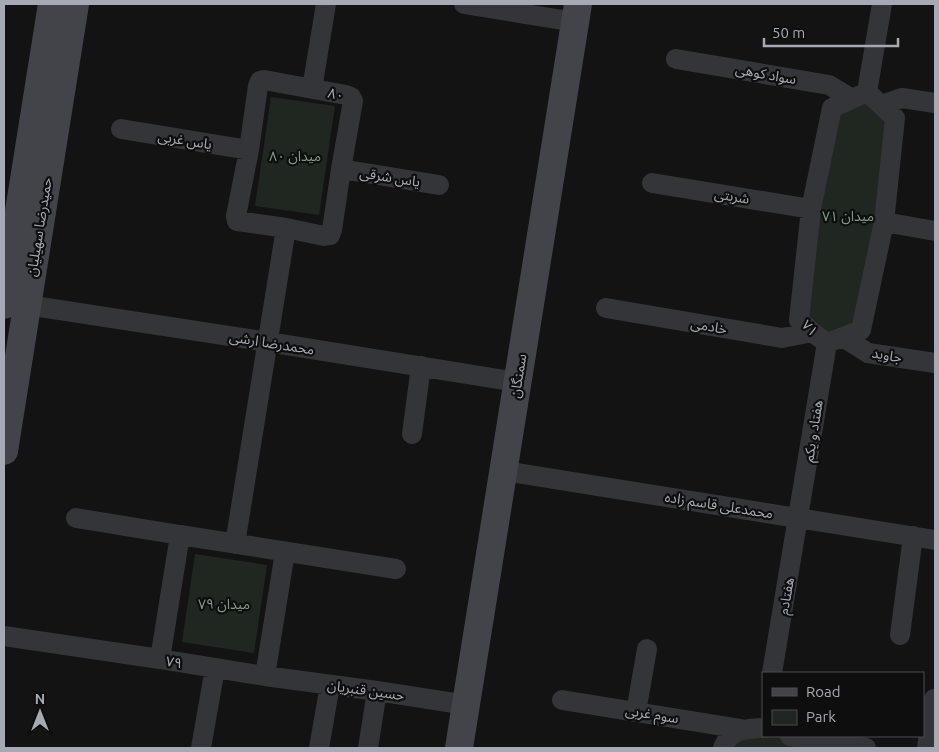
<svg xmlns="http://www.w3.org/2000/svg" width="939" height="752" font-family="Ubuntu,'Noto Sans Arabic',sans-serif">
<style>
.green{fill:#1f2720}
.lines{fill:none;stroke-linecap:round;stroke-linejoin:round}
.street{stroke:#343539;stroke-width:20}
.secondary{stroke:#424449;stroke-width:28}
.labels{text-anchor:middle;stroke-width:4.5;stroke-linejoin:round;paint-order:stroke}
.street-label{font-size:14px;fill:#a5aab4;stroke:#0e0e0f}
.park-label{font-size:14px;fill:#7e9d80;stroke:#0e0e0f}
</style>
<rect width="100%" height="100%" fill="#131314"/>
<path class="green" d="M867,92L895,118L861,330L827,343L799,320L832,108Z
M271,97L335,106L319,215L255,206Z
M195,554L267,565L254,653L182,642Z
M763,736H788L796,746V748H723L727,738Z"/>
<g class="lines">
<path class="street" d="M464,4L575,22
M676,59L829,85L852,99
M264,80L346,95L351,97L353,101L341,169L332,230L330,235L324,236L286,228L237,221L236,216L249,150L258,86L260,81Z
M312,89L326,4
M867,92L895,118L884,222L861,330L827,343L812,332L799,320L811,209L832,108Z
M867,92L882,4
M882,105L902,98L935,103
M121,129L249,150
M341,169L439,185
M652,183L811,209
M884,222L935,231
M27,305L268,342L517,382
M606,308L782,338L812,332
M843,337L868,353L935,363
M412,434L421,366
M504,471L935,540
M76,518L180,535
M235,544L286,228
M285,552L265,676L160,659L180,535L396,569
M900,635L913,536
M4,636L160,659
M772,673L827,343
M265,676L377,691L467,705
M562,700L741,729
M636,712L647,649
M790,736L866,748
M201,748L215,668
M319,748L330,685
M368,748L377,691
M723,748C731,728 744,729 763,728
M927,748L934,699"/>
<path class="secondary" d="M4,305L52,4
M4,451L75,4
M459,748L578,4"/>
</g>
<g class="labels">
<g class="street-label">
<text transform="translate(766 74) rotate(10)" y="5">سواد کوهی</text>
<text transform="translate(336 94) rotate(12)" y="5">۸۰</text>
<text transform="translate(185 140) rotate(9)" y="5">یاس غربی</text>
<text transform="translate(390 177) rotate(9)" y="5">یاس شرقی</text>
<text transform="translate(732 196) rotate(9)" y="5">شربتی</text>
<text transform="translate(39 227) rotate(-81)" y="5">حمیدرضا سهیلیان</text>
<text transform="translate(709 326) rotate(10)" y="5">خادمی</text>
<text transform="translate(810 328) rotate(45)" y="5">۷۱</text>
<text transform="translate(272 343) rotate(9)" y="5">محمدرضا ارشی</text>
<text transform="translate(887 355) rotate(10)" y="5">جاوید</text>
<text transform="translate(518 376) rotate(-81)" y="5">سمنگان</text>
<text transform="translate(813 431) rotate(-81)" y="5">هفتاد و یکم</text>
<text transform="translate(719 505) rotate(9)" y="5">محمدعلی قاسم زاده</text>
<text transform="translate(786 596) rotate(-80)" y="5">هفتادم</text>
<text transform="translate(174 662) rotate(9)" y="5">۷۹</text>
<text transform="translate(366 690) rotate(8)" y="5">حسین قنبریان</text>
<text transform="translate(652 714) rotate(9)" y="5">سوم غربی</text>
</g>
<g class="park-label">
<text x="295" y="161">میدان ۸۰</text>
<text x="848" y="221">میدان ۷۱</text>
<text x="224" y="609">میدان ۷۹</text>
</g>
</g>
<rect width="939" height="752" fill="none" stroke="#a5aab4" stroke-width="10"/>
<rect x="762" y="672" width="162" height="65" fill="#0e0e0f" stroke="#4a4c51"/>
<rect x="772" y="688" width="25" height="8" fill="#424449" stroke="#4a4c51"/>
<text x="806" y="697" font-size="15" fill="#a5aab4">Road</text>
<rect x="772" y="710" width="25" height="15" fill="#1f2720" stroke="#4a4c51"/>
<text x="806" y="722" font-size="15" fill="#a5aab4">Park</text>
<g transform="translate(40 712)" stroke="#0e0e0f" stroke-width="4" paint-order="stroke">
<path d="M0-4L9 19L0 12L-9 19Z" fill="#a5aab4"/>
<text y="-8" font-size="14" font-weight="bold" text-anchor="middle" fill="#a5aab4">N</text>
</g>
<path d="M764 38v8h134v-8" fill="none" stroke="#a5aab4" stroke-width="2.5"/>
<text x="772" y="38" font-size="15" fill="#a5aab4" stroke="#0e0e0f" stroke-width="4" paint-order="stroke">50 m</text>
</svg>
